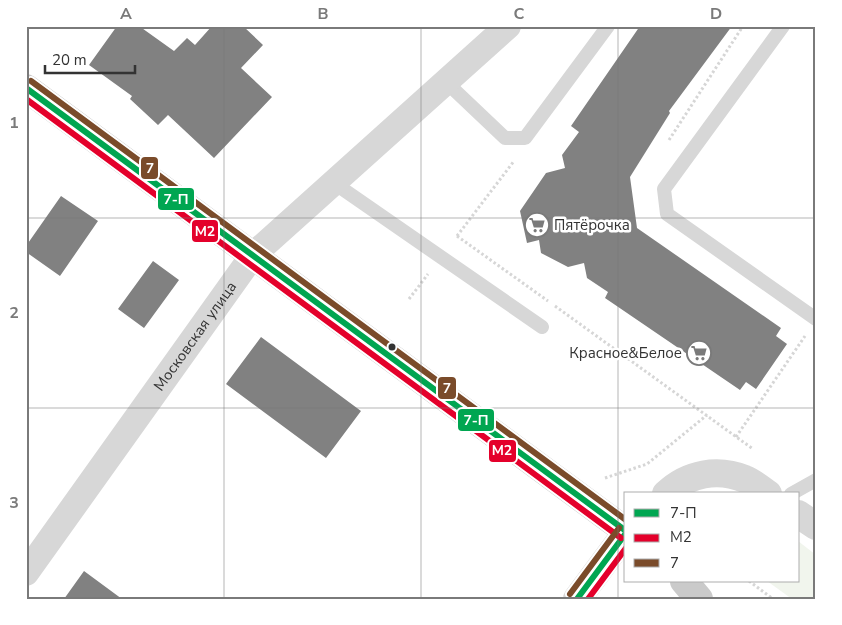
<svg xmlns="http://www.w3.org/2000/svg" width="842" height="625" font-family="'Nunito Sans',sans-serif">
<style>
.green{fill:#f1f5ed}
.building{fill:#818181}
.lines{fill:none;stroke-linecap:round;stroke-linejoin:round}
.path{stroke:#d6d6d6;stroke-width:3;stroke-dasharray:2.5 2.5;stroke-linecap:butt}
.service{stroke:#d7d7d7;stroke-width:14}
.minor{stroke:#d7d7d7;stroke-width:26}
.tertiary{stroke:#d7d7d7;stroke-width:28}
.primary{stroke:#cacaca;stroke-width:28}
.bus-1-casing{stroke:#fff;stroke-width:10}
.bus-2-casing{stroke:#fff;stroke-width:10}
.bus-3-casing{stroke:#fff;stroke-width:10}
.bus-1{stroke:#00a651;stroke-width:6}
.bus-2{stroke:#e4002b;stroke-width:6}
.bus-3{stroke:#7a4b2a;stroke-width:6}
.grid{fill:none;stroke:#7a7a7a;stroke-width:1;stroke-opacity:0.55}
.bus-dot{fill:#333;stroke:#fff;stroke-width:2}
.labels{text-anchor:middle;stroke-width:5;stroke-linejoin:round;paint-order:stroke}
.poi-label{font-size:15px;fill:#333;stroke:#fff;text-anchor:start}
.street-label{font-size:15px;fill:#333;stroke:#fff}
.line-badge{stroke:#fff;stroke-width:2}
.badge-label{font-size:14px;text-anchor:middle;font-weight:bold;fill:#fff}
.neatline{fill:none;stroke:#7a7a7a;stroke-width:2}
.grid-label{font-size:16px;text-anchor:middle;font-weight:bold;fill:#7a7a7a}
</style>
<rect width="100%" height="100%" fill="#fff"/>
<path class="green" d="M798,541L816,555V599H792L767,581H798Z"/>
<path class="building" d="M117,26H139L174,51L187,38L195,45L212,26H243L263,45L241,68L272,97L214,158L168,115L158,125L130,99L132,96L89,65Z
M640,26H732L669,111L670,113L630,177L637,228L781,328L776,336L787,344L756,389L746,382L740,390L605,298L608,292L587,278L584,263L568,267L541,253L539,240L527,243L520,211L546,173L565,168L562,155L579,132L571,126Z
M61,196L98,221L60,276L26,252V246Z
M153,261L179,280L144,328L118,309Z
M261,337L361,411L326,458L226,384Z
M84,571L122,599H64Z"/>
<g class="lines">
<path class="path" d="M669,140L743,26
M457,236L548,301
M457,236L514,161
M409,299L428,274
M555,306L753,449
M736,437L805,336
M605,478L647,464L707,415
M749,581L773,599"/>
<path class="service" d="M783,26L664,189L667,214L816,319
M446,82L505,138H525L608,26
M334,183L542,327
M791,494L816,480"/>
<path class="minor" id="s1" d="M26,573L253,255L508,26"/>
<path class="tertiary" d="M666,494C688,473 718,468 745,479C753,482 761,489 768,494
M798,514L816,526
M577,599L626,533"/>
<path class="primary" d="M26,88L626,531
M684,581L699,599"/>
<defs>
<path id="bus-1" d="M26,88L626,531
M577,599L626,533"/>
<path id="bus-2" d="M26,99L621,538
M588,599L626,548"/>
<path id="bus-3" d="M31,81L626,520
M570,594L619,528"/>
</defs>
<use href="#bus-1" class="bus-1-casing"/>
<use href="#bus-2" class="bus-2-casing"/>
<use href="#bus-3" class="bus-3-casing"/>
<use href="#bus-1" class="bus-1"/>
<use href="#bus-2" class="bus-2"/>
<use href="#bus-3" class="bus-3"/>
</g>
<path class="grid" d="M224,26V599M421,26V599M618,26V599M26,218H816M26,408H816"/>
<defs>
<symbol id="supermarket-ring" viewBox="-11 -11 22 22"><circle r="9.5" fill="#fff" stroke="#7a7a7a" stroke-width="1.5"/><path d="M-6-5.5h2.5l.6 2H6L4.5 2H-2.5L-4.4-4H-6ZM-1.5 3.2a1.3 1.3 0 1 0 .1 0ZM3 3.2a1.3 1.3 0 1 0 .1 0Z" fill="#7a7a7a"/></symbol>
</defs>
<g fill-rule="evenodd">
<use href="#supermarket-ring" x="523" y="211" width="28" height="28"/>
<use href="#supermarket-ring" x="685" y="339" width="28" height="28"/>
</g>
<circle class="bus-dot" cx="392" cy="347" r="4.5"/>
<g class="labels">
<g class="poi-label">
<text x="554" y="230">Пятёрочка</text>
<text x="682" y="358" text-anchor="end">Красное&amp;Белое</text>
</g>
<g class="street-label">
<text dy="5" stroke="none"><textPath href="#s1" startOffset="291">Московская улица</textPath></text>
</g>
</g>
<g class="line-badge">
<rect x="140" y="156" width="19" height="24" rx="5" fill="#7a4b2a"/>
<rect x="157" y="187" width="38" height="24" rx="5" fill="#00a651"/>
<rect x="191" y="219" width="28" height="24" rx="5" fill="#e4002b"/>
<rect x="437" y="376" width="20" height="24" rx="5" fill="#7a4b2a"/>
<rect x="457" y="408" width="38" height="24" rx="5" fill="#00a651"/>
<rect x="488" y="439" width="29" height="24" rx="5" fill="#e4002b"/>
</g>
<g class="badge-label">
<text x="150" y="173">7</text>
<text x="176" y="204">7-П</text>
<text x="205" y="236">М2</text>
<text x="447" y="393">7</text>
<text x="476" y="425">7-П</text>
<text x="502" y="455">М2</text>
</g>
<rect width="842" height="625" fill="none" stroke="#ffffff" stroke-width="55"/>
<rect x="624" y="492" width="175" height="90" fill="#ffffff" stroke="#adadad"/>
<rect x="634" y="509" width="25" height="8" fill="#00a651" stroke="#adadad"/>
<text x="670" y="518" font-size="15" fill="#333333">7-П</text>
<rect x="634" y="534" width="25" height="8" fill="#e4002b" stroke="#adadad"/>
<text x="670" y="542" font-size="15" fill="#333333">М2</text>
<rect x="634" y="559" width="25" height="8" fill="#7a4b2a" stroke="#adadad"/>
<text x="670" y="568" font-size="15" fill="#333333">7</text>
<path d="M45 65v8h90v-8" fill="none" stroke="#333333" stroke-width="2.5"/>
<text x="52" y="65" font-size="15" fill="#333333" stroke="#ffffff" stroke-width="4" paint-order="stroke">20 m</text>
<rect x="28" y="28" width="786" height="570" class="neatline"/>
<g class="grid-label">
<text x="126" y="19">A</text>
<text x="323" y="19">B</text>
<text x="519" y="19">C</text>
<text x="716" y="19">D</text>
<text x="14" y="128">1</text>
<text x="14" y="318">2</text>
<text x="14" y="508">3</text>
</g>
</svg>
